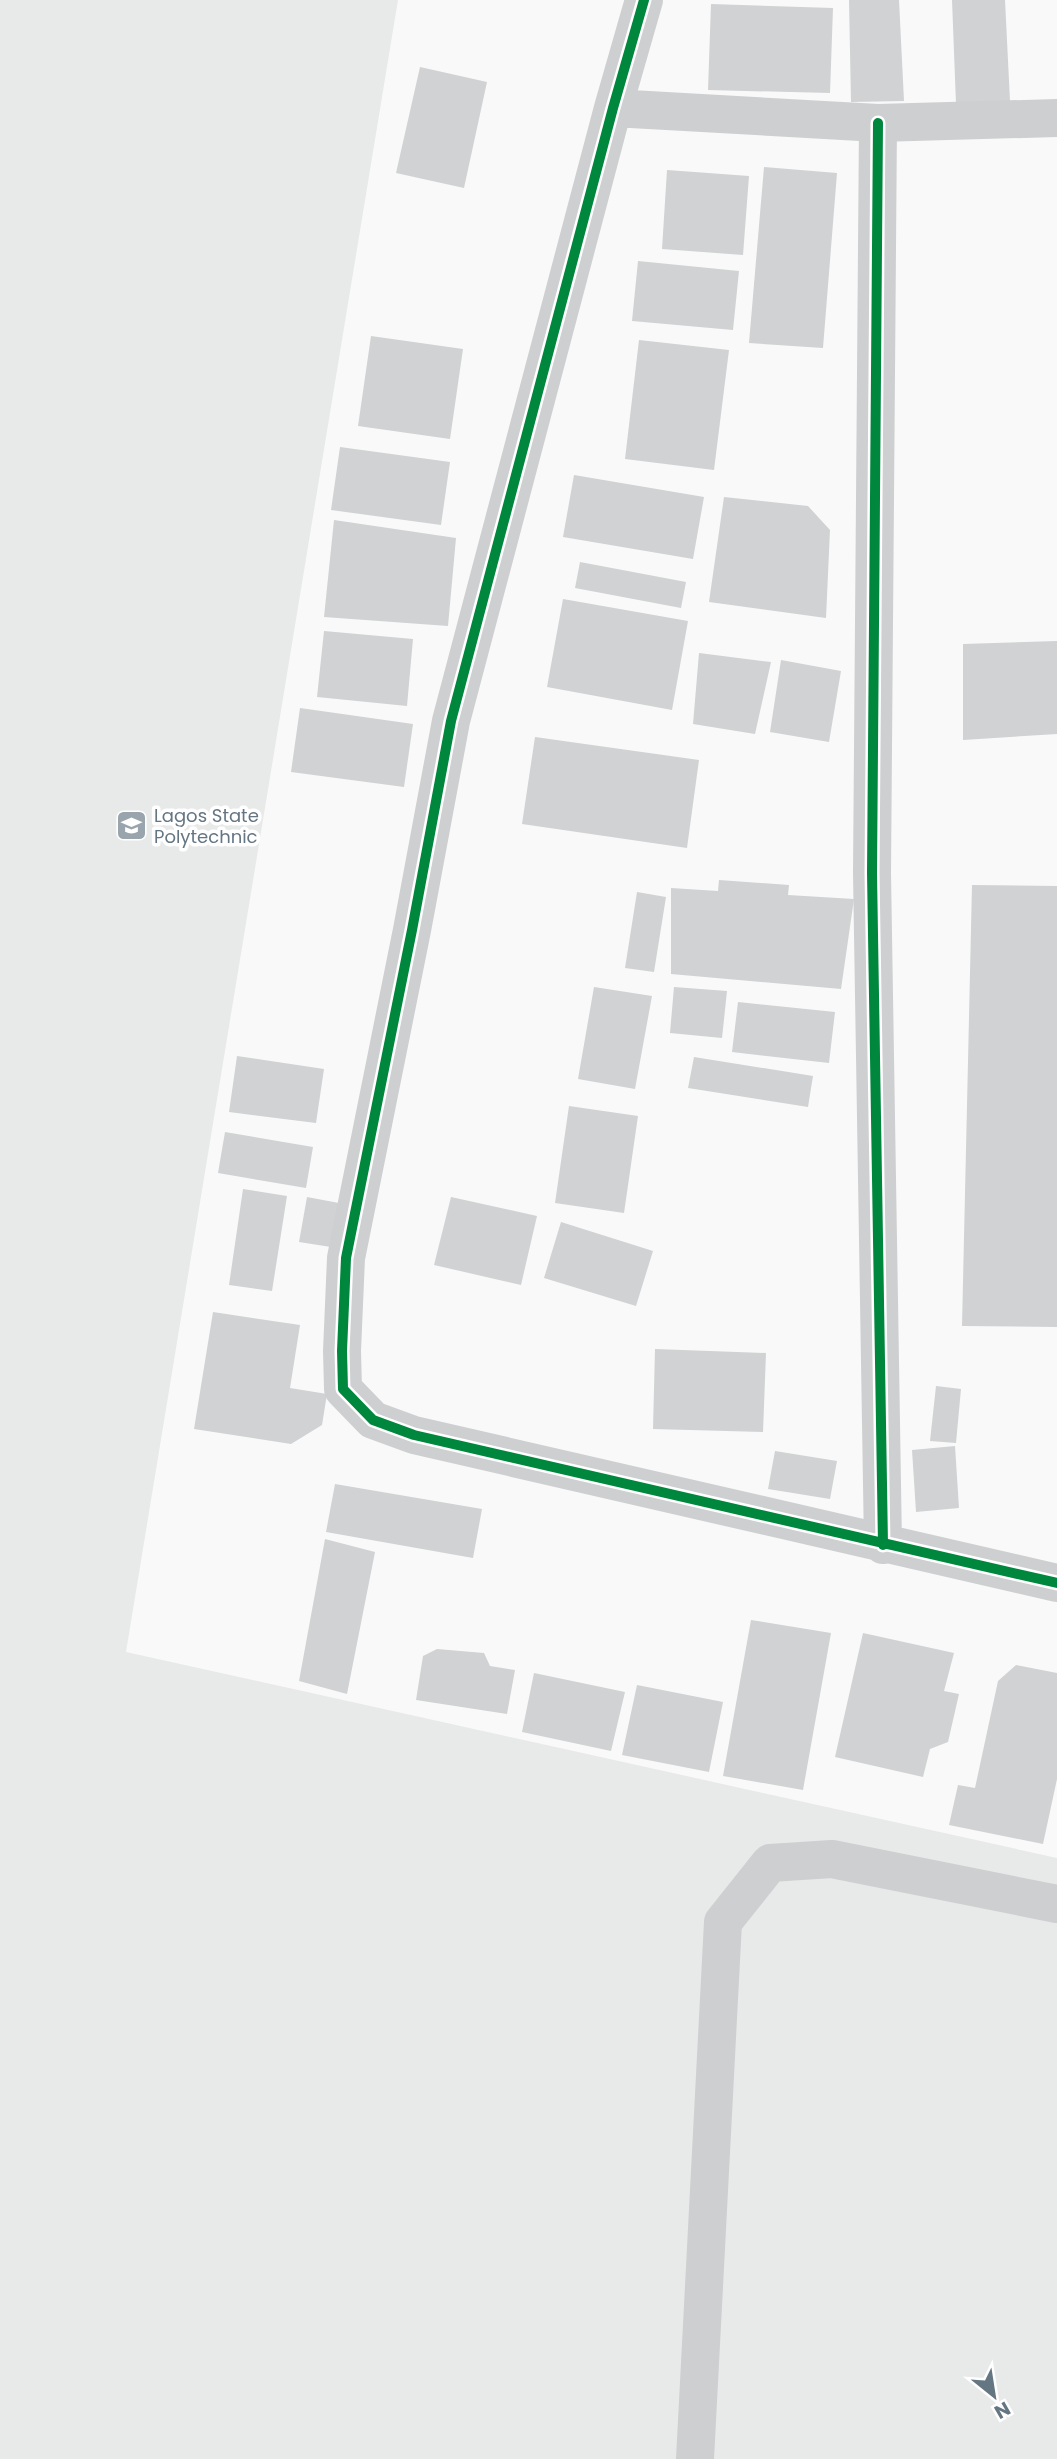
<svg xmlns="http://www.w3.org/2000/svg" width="1057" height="2459" font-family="Poppins,sans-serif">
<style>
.built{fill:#e8e9e9}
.building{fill:#d0d2d3}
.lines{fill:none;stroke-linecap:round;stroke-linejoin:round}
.minor{stroke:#cecfd0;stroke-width:38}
.cycleway-casing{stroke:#fff;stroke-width:15}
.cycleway{stroke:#00873e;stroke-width:10}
.labels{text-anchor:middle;stroke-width:7;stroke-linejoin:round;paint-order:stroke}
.poi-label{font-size:18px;fill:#657683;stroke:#fff;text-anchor:start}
</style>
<rect width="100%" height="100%" fill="#f9f9f9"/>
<path class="built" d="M0,0H398L126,1652L1057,1858V2459H0Z"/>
<path class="building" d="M849,0H899L904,101L851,102Z
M952,0H1005L1010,101L956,104Z
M711,4L833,8L830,93L708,90Z
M420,67L487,82L464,188L396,173Z
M764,167L837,173L823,348L749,343Z
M667,170L749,176L743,255L662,249Z
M638,261L739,271L733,330L632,321Z
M371,336L463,349L450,439L358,426Z
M639,340L729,350L714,470L625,459Z
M340,447L450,462L441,525L331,510Z
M574,475L704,497L693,559L563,537Z
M724,497L808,506L830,530L826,618L709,602Z
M334,520L456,538L448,626L324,617Z
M580,562L686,582L681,608L575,588Z
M563,599L688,621L672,710L547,687Z
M324,631L413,639L407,706L317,697Z
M1057,641V734L963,740V644Z
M699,653L771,662L755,734L693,724Z
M781,660L841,671L829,742L770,732Z
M300,708L413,724L404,787L291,772Z
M535,737L699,760L687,848L522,824Z
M719,880L789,885L788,895L854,899L841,989L671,974V888L718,891Z
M972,885L1057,886V1327L962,1326Z
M637,892L666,897L654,972L625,968Z
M594,987L652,996L635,1089L578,1079Z
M674,987L727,991L722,1038L670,1033Z
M738,1002L835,1012L829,1063L732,1052Z
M237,1056L324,1069L316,1123L229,1112Z
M694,1057L813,1076L808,1107L688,1088Z
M569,1106L638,1116L624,1213L555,1203Z
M225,1132L313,1147L306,1188L218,1173Z
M243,1189L287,1196L272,1291L229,1285Z
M307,1197L339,1203L331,1247L299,1242Z
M451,1197L537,1216L521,1285L434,1265Z
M561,1222L653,1251L636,1306L544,1278Z
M213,1312L300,1325L290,1388L327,1394L322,1425L291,1444L194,1429Z
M655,1349L766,1353L763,1432L653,1429Z
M936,1386L961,1389L956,1443L930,1441Z
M955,1446L959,1508L916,1512L912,1450Z
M775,1451L837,1461L830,1499L768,1489Z
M335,1484L482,1509L473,1558L326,1532Z
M325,1539L375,1552L347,1694L299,1681Z
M751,1620L831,1633L803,1790L723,1776Z
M863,1633L954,1653L944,1691L959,1694L948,1742L930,1749L923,1777L835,1757Z
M437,1649L484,1653L490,1666L515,1670L507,1714L416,1700L423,1656Z
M1016,1665L1057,1673V1779L1043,1844L949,1825L958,1785L975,1788L998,1681Z
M534,1673L625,1692L611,1751L522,1732Z
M637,1685L723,1702L709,1772L622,1755Z"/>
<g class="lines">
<path class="minor" d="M644,0L613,108L451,721L412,930L346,1258L342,1351L343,1389L373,1420L414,1435L1057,1583
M613,108L878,123L1057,118
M878,123L872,873L883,1545
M695,2459L723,1922L770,1863L832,1859L1057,1904"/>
<defs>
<path id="cycleway" d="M644,0L613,108L451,721L412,930L346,1258L342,1351L343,1389L373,1420L414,1435L1057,1583
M878,123L872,873L883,1545"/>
</defs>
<use href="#cycleway" class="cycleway-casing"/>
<use href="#cycleway" class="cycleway"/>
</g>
<defs>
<symbol id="university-square" viewBox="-11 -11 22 22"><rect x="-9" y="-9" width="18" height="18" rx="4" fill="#99a4ac" stroke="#fff"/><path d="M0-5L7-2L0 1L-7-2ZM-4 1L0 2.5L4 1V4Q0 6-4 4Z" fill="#fff"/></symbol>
</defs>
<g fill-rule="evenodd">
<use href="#university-square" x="114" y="808" width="35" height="35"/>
</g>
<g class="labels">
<g class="poi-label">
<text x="154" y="822">Lagos State<tspan x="154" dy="21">Polytechnic</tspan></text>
</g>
</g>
<g transform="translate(994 2396) rotate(150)" stroke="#ffffff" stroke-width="5" paint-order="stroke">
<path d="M0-5L12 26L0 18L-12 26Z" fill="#657683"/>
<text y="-10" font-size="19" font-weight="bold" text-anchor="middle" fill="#657683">N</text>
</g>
</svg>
